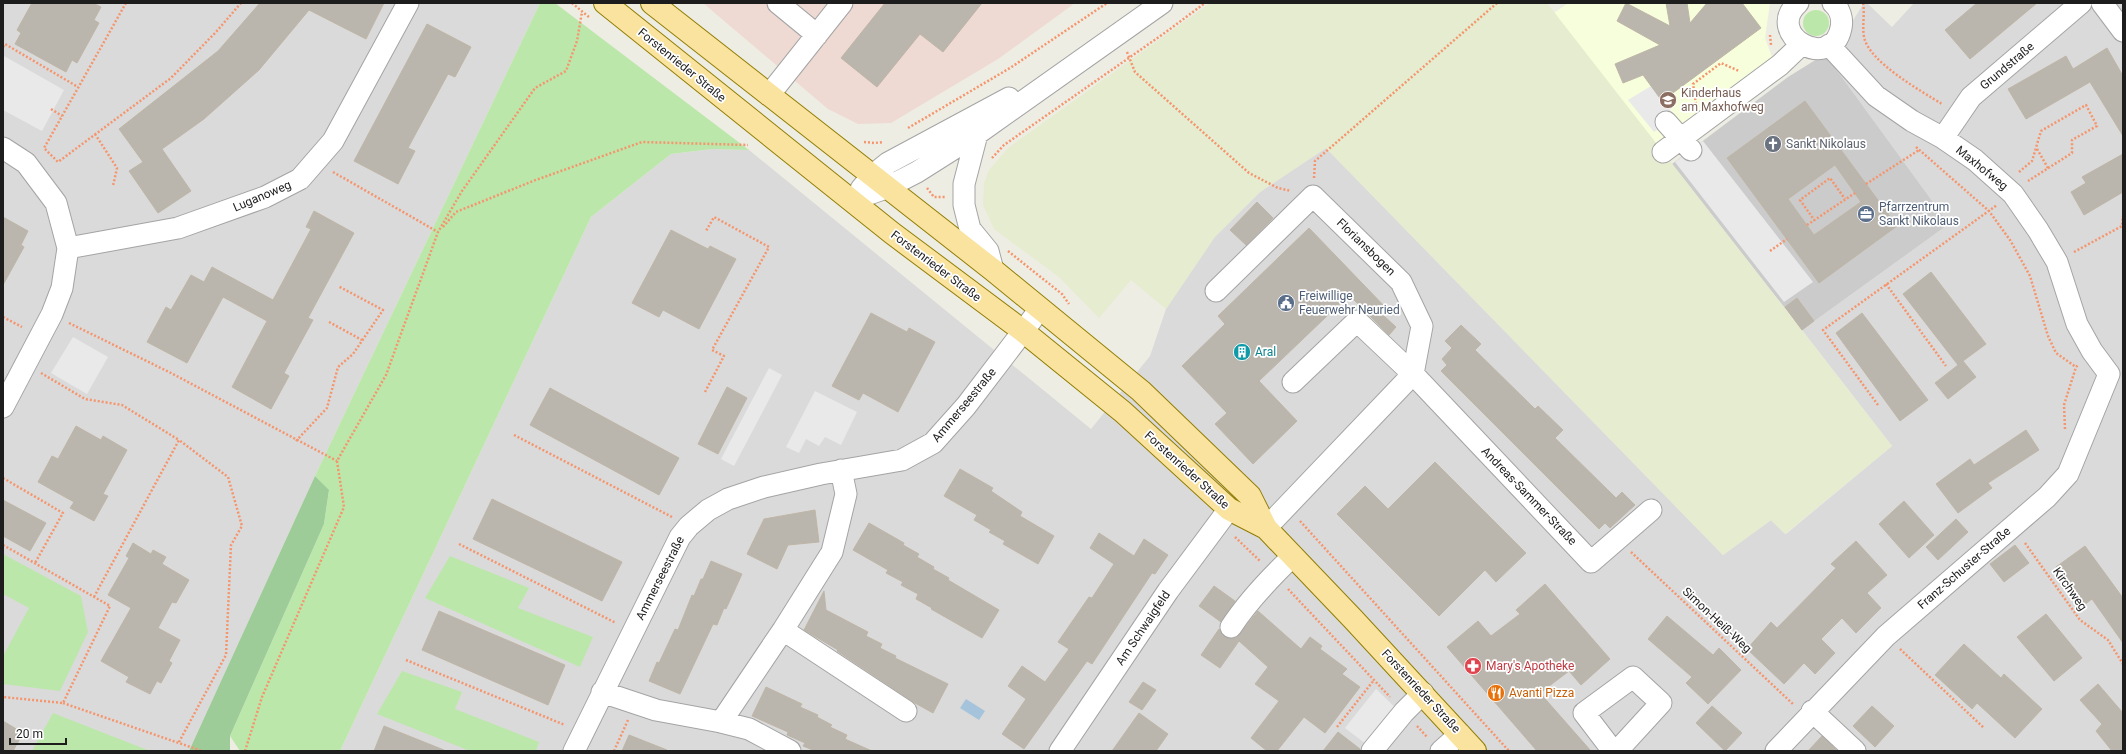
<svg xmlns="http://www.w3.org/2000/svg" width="2126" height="754" font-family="Roboto,sans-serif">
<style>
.residential{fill:#dbdada}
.commercial{fill:#efd9d3}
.education{fill:#f7fedc}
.religious{fill:#cbcbcb}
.farmland{fill:#e5eccf}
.grass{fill:#bce7aa}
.forest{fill:#9ecc99}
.parking{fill:#e9e9e9}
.water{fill:#a5c4db}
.building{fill:#bab5ad;stroke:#bfb6a6;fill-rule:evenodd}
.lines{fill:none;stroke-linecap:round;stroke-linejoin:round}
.minor-casing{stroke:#a4a4a4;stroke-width:23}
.major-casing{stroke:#927e05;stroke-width:24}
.path{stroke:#f5956d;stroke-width:2.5;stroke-dasharray:2 2;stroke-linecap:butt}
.minor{stroke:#fff;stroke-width:21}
.major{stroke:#f9e39e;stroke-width:22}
.labels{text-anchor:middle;stroke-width:3.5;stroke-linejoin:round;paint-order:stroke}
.street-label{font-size:12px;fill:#1d1d1d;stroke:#fff}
.education-label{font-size:12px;fill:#785e54;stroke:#fff;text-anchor:start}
.worship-label{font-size:12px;fill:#5b616d;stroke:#fff;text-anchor:start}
.service-label{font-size:12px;fill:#4e5e75;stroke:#fff;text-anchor:start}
.culture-label{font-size:12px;fill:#0d838f;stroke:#fff;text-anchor:start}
.health-label{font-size:12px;fill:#be3a42;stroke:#fff;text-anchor:start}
.food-label{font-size:12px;fill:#c56008;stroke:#fff;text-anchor:start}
</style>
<rect width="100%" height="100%" fill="#eeede3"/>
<path class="residential" d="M3,3H540L315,476L189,751H3Z
M1864,3H1867L1892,27L1914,3H2123V751H340L591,217L671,154L712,149L749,150L1091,429L1150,356L1166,309L1214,237L1260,192L1326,148L1723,555L1771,520L1786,534L1892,446L1802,330L1949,224L1825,54L1840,41Z"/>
<path class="commercial" d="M703,3H1075L998,59L891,123L858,124L828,109Z"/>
<path class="education" d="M1568,3H1770L1765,38L1772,57L1656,144L1554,13Z"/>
<path class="religious" d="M1825,54L1949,224L1802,330L1672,164L1788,77Z"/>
<path class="farmland" d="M1210,3H1547L1892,446L1785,534L1771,520L1723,555L1326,148L1260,192L1215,237L1166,309L1131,280L1099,318L1059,277L994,229L983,205L984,183L989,170L1008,148Z"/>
<path class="grass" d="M540,3H555L749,150L712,149L671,154L591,217L340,751H240L230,736L324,524L329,491L315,476Z
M1803 23a13 13 0 1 1 26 0a13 13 0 1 1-26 0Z
M3,554L81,596L88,632L60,691L3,684V656L29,608L3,594Z
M450,556L529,588L518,608L593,637L580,667L425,598Z
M402,671L462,692L455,709L539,742L536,751H470L377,714Z
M53,713L150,751H32Z"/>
<path class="forest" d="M315,476L329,490L324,524L230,736V751H189Z"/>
<path class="parking" d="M4,56L64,90L42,131L3,110Z
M1651,86L1675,116L1654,132L1628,100Z
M1703,141L1813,282L1784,302L1675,162Z
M73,337L108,357L87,394L51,373Z
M769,368L782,375L734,466L721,459Z
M815,391L857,412L841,445L825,437L819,446L806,439L799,453L786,447Z
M1376,689L1405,717L1375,751L1345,728Z"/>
<path class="water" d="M966,699L985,711L979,720L960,708Z"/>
<path class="building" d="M32,3H93L101,7L94,20L99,23L77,63L72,60L66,72L15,44L21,33L17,30Z
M260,3H384L366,39L309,10L259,70L204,119L162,149L191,191L158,213L129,171L143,162L119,129L218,51Z
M885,3H982L943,52L920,34L877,87L841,58Z
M1626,3L1670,26L1666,3H1687L1690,23L1707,3H1742L1761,28L1662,101L1643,75L1623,83L1615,64L1660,45L1617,21Z
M1977,3H2037L1970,59L1945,30Z
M427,24L471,47L455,77L448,74L415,135L408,148L415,151L398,184L354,161Z
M2107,48L2123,76V136L2090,82L2026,119L2008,89L2066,56L2073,69Z
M1805,101L1897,226L1819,283L1727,158ZM1835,165L1861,202L1814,235L1788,199Z
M2123,154V192L2084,215L2071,192L2086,183L2082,177Z
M1257,202L1273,218L1246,245L1230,230Z
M314,211L354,233L308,318L313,320L284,373L289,376L271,409L232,387L267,321L223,297L187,363L147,342L166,307L171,310L191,275L204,282L212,267L273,300L311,229L306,227Z
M3,217L28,231L21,245L24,247L3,285Z
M1309,228L1388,310L1383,315L1396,327L1389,335L1349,295L1259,381L1297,421L1253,464L1215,424L1227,413L1182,366L1225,324L1218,316Z
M671,230L708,249L710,246L736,259L699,329L663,310L659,317L632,303Z
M1931,272L1986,344L1963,361L1976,377L1948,399L1935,383L1958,365L1903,294Z
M1797,298L1814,321L1802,330L1785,307Z
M871,313L907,332L909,328L935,342L898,412L863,393L859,400L832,386Z
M1862,313L1928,400L1900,421L1836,333Z
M1461,325L1481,344L1475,350L1535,409L1538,406L1563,430L1555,438L1616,498L1622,492L1635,505L1610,528L1605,523L1599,529L1441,371L1447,365L1442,359L1452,348L1445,341Z
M727,387L747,398L718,454L698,444Z
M550,388L679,458L659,495L530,425Z
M76,426L101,440L103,436L127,450L103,494L108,496L94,521L70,508L74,502L38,482L52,456L58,459Z
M2026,430L2039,450L1988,483L1992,488L1958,513L1936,484L1970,459L1974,465Z
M1435,462L1526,553L1496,582L1485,570L1439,616L1337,514L1365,486L1388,509Z
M960,469L993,488L991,491L1022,512L1020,516L1054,536L1038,564L1003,544L1005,541L989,532L991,530L974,520L977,515L944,496Z
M492,499L622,562L602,601L473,539Z
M3,500L46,523L30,551L3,536Z
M1904,501L1934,535L1909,558L1879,524Z
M815,510L819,542L788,545L777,569L747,554L764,519Z
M1956,519L1968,532L1938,560L1926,547Z
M869,523L904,543L903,545L919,554L917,557L934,567L933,569L949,578L948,580L999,610L982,638L931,609L932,608L916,599L918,594L901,585L903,582L886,573L888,570L853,550Z
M1099,533L1134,556L1144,539L1168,555L1155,574L1152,573L1092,664L1087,661L1024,749L1002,734L1026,699L1008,686L1022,666L1045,682L1069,649L1058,642L1089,597L1092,598L1114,564L1090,548Z
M1856,541L1887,575L1867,593L1881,608L1856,633L1842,618L1821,639L1835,653L1815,674L1804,663L1784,684L1747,649L1771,622L1777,628L1836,568L1831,564Z
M133,543L151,554L153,550L166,557L162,564L189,580L176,603L172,602L158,628L180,640L169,661L172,663L161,683L157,681L150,694L126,682L129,677L101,661L131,608L108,595L129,558L126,556Z
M2015,545L2029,563L2004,582L1990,564Z
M2085,546L2123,598V643L2092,599L2084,605L2056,567Z
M711,561L742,574L726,609L724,608L717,625L713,624L680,694L649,681L657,662L659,663L675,629L678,630L692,595L694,596L701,579H703Z
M1545,584L1610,659L1581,685L1569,671L1540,693L1591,751H1537L1447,647L1478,621L1491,636L1520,614L1516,610Z
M1214,586L1235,601L1221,622L1199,606Z
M824,591L826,610L868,632L866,636L882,644L880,648L896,656L895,658L948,684L933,713L915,703L837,651L838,650L804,630Z
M439,611L565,665L548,705L422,650Z
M1258,611L1301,649L1310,637L1322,646L1320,649L1347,669L1342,674L1360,687L1325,733L1304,717L1277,751H1267L1251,738L1279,701L1255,684L1268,667L1239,641L1220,668L1201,655L1219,629L1225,637L1236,638Z
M2046,614L2082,658L2054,681L2017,637Z
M1667,616L1713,655L1719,648L1741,670L1708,704L1686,683L1692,677L1648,639Z
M1964,644L2001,678L2004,674L2042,709L2015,738L1977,703L1972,709L1935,675Z
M1143,682L1156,690L1142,710L1129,702Z
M2098,684L2123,713V751H2112L2096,731L2102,724L2080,700Z
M766,687L802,704L800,707L818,715L817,717L832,725L830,727L847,735L845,739L872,751H815L803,746L805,743L787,735L788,732L752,716Z
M1712,706L1742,733L1725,751L1696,723Z
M1872,706L1894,726L1875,747L1853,726Z
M1139,713L1168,734L1156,751H1112Z
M3,721L23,733L13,751H3Z
M384,726L444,750V751H374Z
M1338,732L1360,749V751H1323Z
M629,735L667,750V751H622Z
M1822,736L1837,751H1808Z"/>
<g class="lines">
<defs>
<path id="minor" d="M778,3L817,35
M1798,3C1763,35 1832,73 1841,28C1843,19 1840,9 1833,3
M2102,3L2123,31
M1829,45L1876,96L1912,121L1943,138L1975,160L2013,194L2038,230L2057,262L2077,324L2092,351L2109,374
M769,95L842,3
M1666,122L1691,150
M977,134L964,184V205L970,229L988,251L993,270
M1943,138L1971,97L2081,3
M3,148L26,163L56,203L68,248L62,288L52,314L3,407
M1663,152L1780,65L1801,45
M861,189L872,176L888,163L1009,98
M852,200L886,188L917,172L977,134L1162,3
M68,248L178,228L265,197L300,179L333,141L408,3
M1216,291L1313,196L1401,282L1422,326L1413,374L1266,528
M1293,382L1357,321L1413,374L1591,562L1651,510
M1231,627C1248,601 1270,578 1293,556
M783,630L906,711
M602,692L656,710L721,722L783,630L832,552L846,494L841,470
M1812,711L1855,751
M721,722L749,729L790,751
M574,751L680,537L689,526L708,510L728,499L764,487L821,474L902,460L933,443L966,406L1040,309
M1060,751L1168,591L1229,509
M1372,751L1404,712L1423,693
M1441,751L1460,734
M1613,751L1584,713L1633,677L1661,703L1617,751
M1776,751L1886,636L2047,497L2068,474L2109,374"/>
<path id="major" d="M605,3L892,233L1023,331L1123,412L1229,509L1266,528L1353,619L1475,751
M652,3L993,270L1141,391L1250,496L1266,528"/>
</defs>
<use href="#minor" class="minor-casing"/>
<use href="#major" class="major-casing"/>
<path class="path" d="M126,3L44,148L58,162L171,78L216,32L241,3
M572,3L590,18
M1863,3C1865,14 1862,25 1864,37C1869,62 1921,91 1942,104
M1770,35L1771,45
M3,47L5,44L78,87
M1127,52L1135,72L1249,173L1278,188L1291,191
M1696,104L1693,84L1721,63L1739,71
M51,109L62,116
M908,128L1010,68L1107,3
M95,134L117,168L113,186
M864,142L875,143L883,142
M1916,147L1989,211L2010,240L2030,276L2048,336L2056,353L2076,367L2078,365
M2037,149L2048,168
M992,158L1004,145L1166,32L1205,3
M333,172L438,232
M2019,172L2032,161L2041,131L2086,105L2097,126L2072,140V153L2028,181
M1314,178L1315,161L1497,3
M1866,184L1919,150
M927,188L934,197H945
M1815,221L1800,200L1830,178L1845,199
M1807,225L1855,193
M443,227L456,212L533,181L642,142L748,145
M1008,251L1062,294L1069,304
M1770,251L1787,239
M2074,252L2122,226L2123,216
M1886,284L1946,366
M3,317L22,327
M329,322L362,340
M69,323L171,373L337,461
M41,373L85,399L122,405L179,440
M705,392L724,356L712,350L769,247L714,217L706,231
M1878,405L1823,330L1997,205
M2065,429L2064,405L2076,367
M514,435L672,517
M296,441L327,408L338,367L353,354L383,310L338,286
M3,478L63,513L35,563
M1300,521L1509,751
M1235,537L1260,561
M2025,543L2080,620L2108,640L2123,664
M459,544L616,623
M3,545L110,606L63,703L3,697
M1631,552L1794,705
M1288,589L1390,697
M94,597L179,440L228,477L242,526L231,545L226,655L179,742
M1900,649L1984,728
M406,660L565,725
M63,703L202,751
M1417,726L1427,737
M1337,727L1374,680
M245,751L262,697L344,507L337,461L386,375L438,232L462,191L535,88L566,71L577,41L582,12
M614,751L628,720"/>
<use href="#minor" class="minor"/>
<use href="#major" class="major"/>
</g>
<defs>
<symbol id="school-disc" viewBox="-11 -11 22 22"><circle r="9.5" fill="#8d6e63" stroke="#fff"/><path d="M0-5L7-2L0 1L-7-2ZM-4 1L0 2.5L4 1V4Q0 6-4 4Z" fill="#fff"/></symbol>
<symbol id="church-disc" viewBox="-11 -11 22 22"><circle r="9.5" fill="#6b7280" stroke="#fff"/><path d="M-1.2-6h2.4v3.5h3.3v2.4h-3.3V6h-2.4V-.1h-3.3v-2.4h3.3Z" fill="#fff"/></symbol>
<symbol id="office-disc" viewBox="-11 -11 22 22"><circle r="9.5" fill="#5c6f8a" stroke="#fff"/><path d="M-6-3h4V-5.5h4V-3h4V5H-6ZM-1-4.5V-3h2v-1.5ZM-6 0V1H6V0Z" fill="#fff"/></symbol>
<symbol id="civic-disc" viewBox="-11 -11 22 22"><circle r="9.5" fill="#5c6f8a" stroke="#fff"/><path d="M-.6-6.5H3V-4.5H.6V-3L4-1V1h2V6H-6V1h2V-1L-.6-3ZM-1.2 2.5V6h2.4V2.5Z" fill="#fff"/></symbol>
<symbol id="building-disc" viewBox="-11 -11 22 22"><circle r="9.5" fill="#0f9aa8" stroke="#fff"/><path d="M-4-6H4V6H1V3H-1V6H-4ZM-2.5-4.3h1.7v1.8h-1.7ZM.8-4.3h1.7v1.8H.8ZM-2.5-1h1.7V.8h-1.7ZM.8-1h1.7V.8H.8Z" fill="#fff"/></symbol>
<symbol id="pharmacy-disc" viewBox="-11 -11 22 22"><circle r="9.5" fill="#e0444e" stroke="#fff"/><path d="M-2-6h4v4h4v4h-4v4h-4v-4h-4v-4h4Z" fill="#fff"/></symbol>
<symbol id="restaurant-disc" viewBox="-11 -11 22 22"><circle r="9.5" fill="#e8710a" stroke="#fff"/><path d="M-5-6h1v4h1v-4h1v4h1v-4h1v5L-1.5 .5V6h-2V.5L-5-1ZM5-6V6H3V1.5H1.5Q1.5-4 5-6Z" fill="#fff"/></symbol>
</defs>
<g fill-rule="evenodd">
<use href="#school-disc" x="1658" y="90" width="20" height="20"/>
<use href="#church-disc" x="1763" y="134" width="20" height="20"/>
<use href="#office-disc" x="1856" y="204" width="20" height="20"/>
<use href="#civic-disc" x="1276" y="293" width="20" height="20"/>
<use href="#building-disc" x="1232" y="342" width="20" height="20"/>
<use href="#pharmacy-disc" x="1463" y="656" width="20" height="20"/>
<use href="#restaurant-disc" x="1486" y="683" width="20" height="20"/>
</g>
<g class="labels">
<g class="street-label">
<text transform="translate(682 65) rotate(39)" y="4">Forstenrieder Straße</text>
<text transform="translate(2007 66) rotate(-40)" y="4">Grundstraße</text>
<text transform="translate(1982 168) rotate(39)" y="4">Maxhofweg</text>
<text transform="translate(262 196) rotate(-23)" y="4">Luganoweg</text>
<text transform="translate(1366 247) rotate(44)" y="4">Floriansbogen</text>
<text transform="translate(936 266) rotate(37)" y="4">Forstenrieder Straße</text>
<text transform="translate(964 405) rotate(-50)" y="4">Ammerseestraße</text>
<text transform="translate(1187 470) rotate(42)" y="4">Forstenrieder Straße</text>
<text transform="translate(1529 496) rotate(46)" y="4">Andreas-Sammer-Straße</text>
<text transform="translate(1964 568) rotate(-41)" y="4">Franz-Schuster-Straße</text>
<text transform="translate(660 578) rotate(-63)" y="4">Ammerseestraße</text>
<text transform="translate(2070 589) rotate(55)" y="4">Kirchweg</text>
<text transform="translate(1717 620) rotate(43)" y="4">Simon-Heiß-Weg</text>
<text transform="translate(1143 628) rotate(-56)" y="4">Am Schwaigfeld</text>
<text transform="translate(1421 691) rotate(47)" y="4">Forstenrieder Straße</text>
</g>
<g class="education-label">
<text x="1681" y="97">Kinderhaus<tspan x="1681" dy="14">am Maxhofweg</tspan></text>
</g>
<g class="worship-label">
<text x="1786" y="148">Sankt Nikolaus</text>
</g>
<g class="service-label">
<text x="1879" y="211">Pfarrzentrum<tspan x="1879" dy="14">Sankt Nikolaus</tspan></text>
<text x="1299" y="300">Freiwillige<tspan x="1299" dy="14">Feuerwehr Neuried</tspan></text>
</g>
<g class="culture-label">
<text x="1255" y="356">Aral</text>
</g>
<g class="health-label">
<text x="1486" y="670">Mary's Apotheke</text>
</g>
<g class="food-label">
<text x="1509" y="697">Avanti Pizza</text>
</g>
</g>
<rect width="2126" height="754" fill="none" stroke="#1d1d1d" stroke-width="8"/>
<path d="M10 738v6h56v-6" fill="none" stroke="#1d1d1d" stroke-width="2"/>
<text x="16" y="738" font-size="12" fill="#1d1d1d" stroke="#ffffff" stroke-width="3" paint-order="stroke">20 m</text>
</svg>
